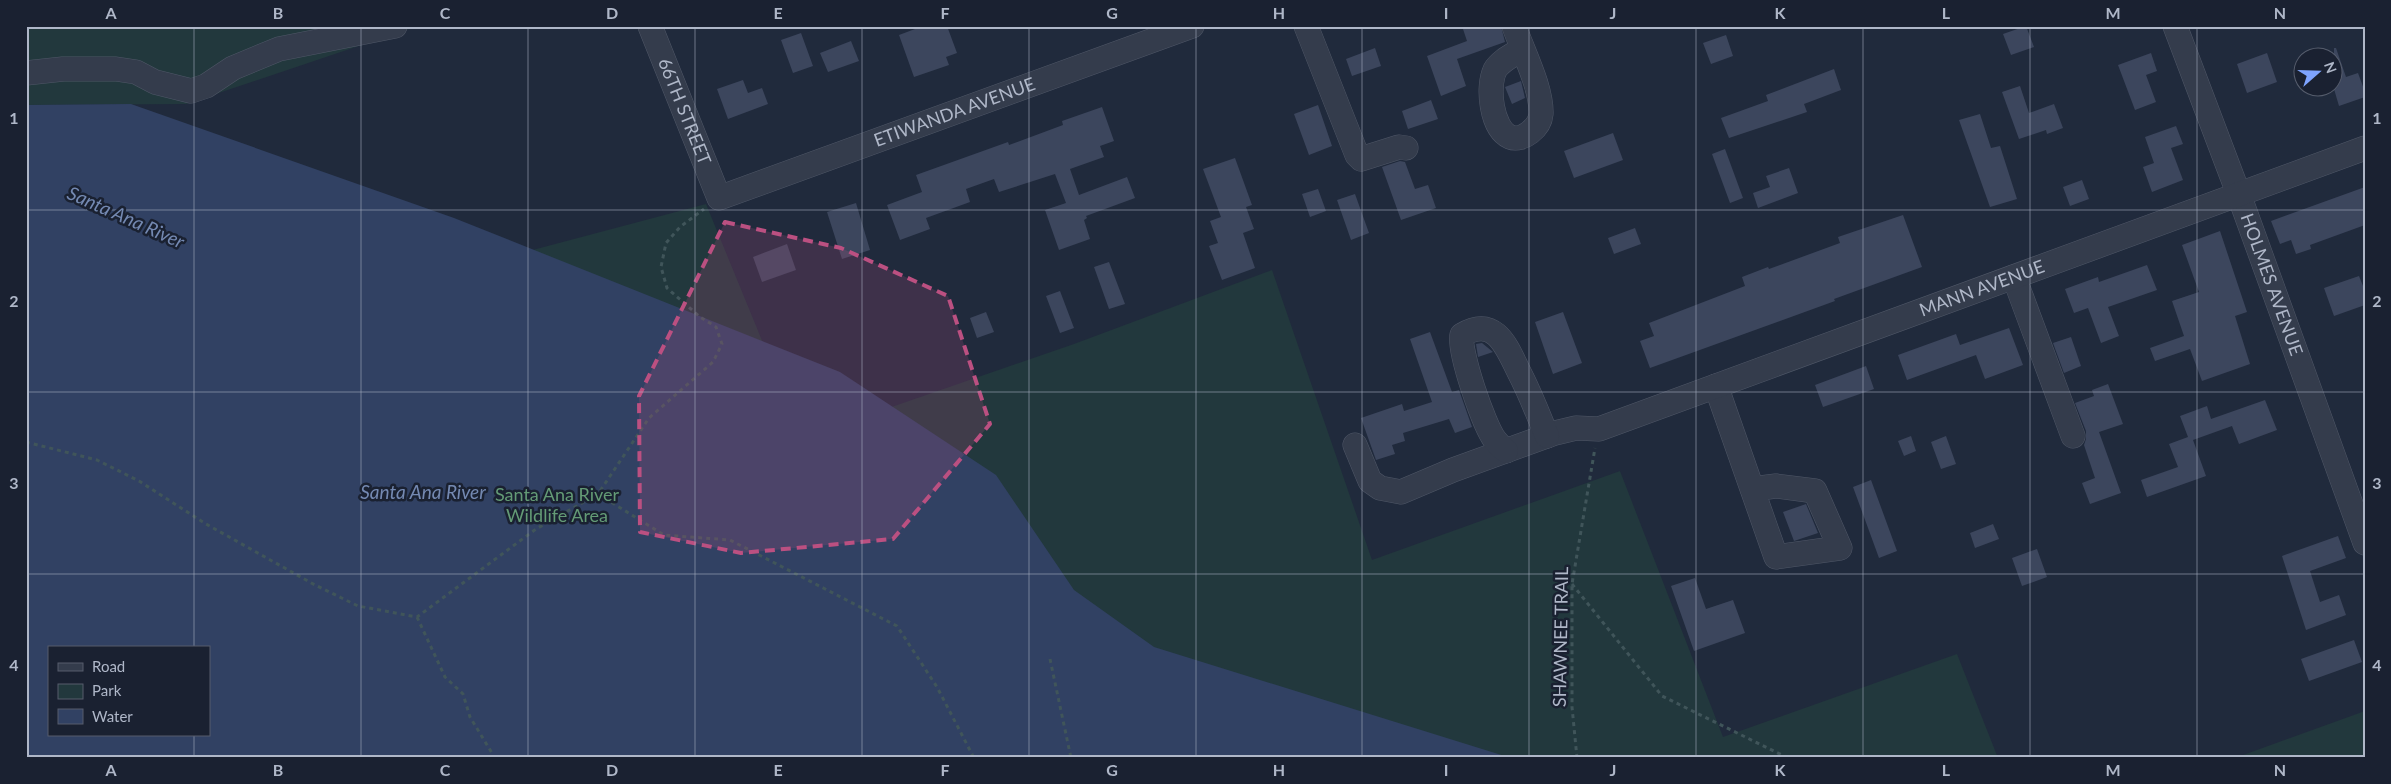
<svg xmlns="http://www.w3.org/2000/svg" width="2391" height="784" font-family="Lato,sans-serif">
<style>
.green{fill:#22383d;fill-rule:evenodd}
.water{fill:#314163;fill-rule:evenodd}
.building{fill:#3c465d}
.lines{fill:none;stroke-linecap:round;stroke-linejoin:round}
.minor-casing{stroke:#4f5767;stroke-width:25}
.path{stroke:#40555a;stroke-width:3;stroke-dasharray:4 4;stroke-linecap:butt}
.minor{stroke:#343c4c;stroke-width:24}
.marked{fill:#bb5081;fill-opacity:0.2;stroke:#bb5081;stroke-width:4;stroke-dasharray:10 6;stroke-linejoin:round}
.grid{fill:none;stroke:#afb7c8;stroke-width:1;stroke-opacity:0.55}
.labels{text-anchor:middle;stroke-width:5;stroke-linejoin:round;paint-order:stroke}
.street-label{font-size:18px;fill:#afb7c8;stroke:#1a2131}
.park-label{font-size:18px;fill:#649b76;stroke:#1a2131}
.water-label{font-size:19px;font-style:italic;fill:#7489b2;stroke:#1a2131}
.neatline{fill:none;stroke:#afb7c8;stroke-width:2}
.grid-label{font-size:16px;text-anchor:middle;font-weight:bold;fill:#afb7c8}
</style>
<rect width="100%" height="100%" fill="#202a3c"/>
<path class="green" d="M26,26H418L186,104L26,105Z
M706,204L802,438L1074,344L1272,270L1372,560L1620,471L1723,737L1957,654L1998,758H26V275L186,342ZM49,648H209V735H49Z
M2365,711V758H2235Z"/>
<path class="water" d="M131,104L454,218L840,372L996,475L1074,590L1154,647L1511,758H26V105ZM49,648H209V735H49Z"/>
<path class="building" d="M923,26H947L957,53L946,57L949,65L914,77L899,35Z
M1462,26H1501L1505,42L1457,59L1466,86L1441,96L1427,56L1467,41Z
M2026,26L2034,47L2011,55L2003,34Z
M801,33L813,66L793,73L781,40Z
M1726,35L1733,56L1711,64L1703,43Z
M851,41L859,61L828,72L820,53Z
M1375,48L1381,66L1352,76L1346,59Z
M2334,48H2336L2346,77L2358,73L2365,92V97L2339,106L2334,89Z
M2151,53L2157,71L2146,75L2156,102L2135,110L2118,65Z
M2267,53L2277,82L2247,93L2237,64Z
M1834,69L1841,90L1804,104L1807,112L1729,138L1721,118L1768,101L1766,95Z
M743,80L748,93L762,88L768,104L728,119L717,89Z
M1521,81L1525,98L1512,104L1505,87Z
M2020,86L2029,113L2054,104L2063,128L2047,134L2046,130L2019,139L2002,92Z
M1431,100L1438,119L1408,129L1402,111Z
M1318,105L1332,146L1309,155L1294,114Z
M1102,107L1114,141L1100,146L1104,157L1070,169L1079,195L1127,177L1135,198L1086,216L1087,218L1084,220L1090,239L1059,250L1045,210L1066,203L1055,174L999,192L994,179L966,189L970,202L926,218L930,229L900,240L887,205L922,192L916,175L1008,142L1009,145L1063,125L1062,121Z
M1980,114L1991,148L2000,146L2017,199L1990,207L1959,120Z
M2176,126L2183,144L2171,148L2183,180L2152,192L2143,167L2154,163L2145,137Z
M1613,133L1623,160L1574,178L1564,151Z
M1725,149L1743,198L1730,203L1712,154Z
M1235,158L1252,205L1246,207L1254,229L1243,233L1255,268L1222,280L1209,246L1218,243L1210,221L1221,217L1203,169Z
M1400,161L1405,162L1415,189L1428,185L1436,208L1401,220L1382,167Z
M1789,168L1798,193L1758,208L1753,193L1770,187L1766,176Z
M2082,180L2089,199L2070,206L2063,187Z
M2365,187V225L2310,245L2311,249L2296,254L2291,240L2280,244L2271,221Z
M1318,189L1326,211L1310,217L1302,194Z
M1355,194L1369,233L1351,240L1337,200Z
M856,203L870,250L842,259L827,212Z
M1903,215L1922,267L1834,299L1835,301L1650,368L1640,341L1654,336L1649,323L1745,286L1742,277L1768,267L1769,269L1840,243L1838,237Z
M1635,228L1641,244L1614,254L1608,238Z
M2220,231L2247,312L2235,316L2250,364L2202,381L2190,349L2155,361L2150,348L2184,336L2172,301L2199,292L2182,245Z
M787,244L796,270L762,282L753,257Z
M1109,262L1125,304L1109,309L1094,267Z
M2147,265L2157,290L2108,307L2119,336L2101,343L2088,308L2074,313L2065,289L2098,277L2099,282Z
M2359,276L2365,291V305L2334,316L2324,288Z
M1060,291L1074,328L1060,333L1046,296Z
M986,312L994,332L977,338L970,318Z
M1563,312L1582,363L1553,374L1535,322Z
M2009,328L2023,365L1985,379L1976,355L1907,380L1898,355L1956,334L1960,345Z
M1430,332L1452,392L1459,390L1472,427L1455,433L1449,419L1403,433L1405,441L1392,445L1395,454L1376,460L1361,418L1402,404L1404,411L1432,402L1410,339Z
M2071,337L2081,366L2064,373L2053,343Z
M1482,343L1493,352L1478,357L1476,344Z
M1866,366L1874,389L1823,407L1815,385Z
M2108,384L2123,424L2099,432L2121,493L2090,504L2082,483L2095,478L2084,445L2086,439V431L2075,403L2094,396L2092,390Z
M2265,400L2277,430L2239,444L2232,426L2193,440L2206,476L2147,497L2141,480L2178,467L2169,444L2188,437L2180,416L2207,406L2211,419Z
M1911,436L1916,451L1904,456L1898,441Z
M1946,436L1956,464L1941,469L1931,442Z
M1871,480L1897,551L1879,558L1853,487Z
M1806,504L1818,533L1794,541L1783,512Z
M1993,524L1999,539L1975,548L1970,533Z
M2338,536L2346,558L2310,571L2320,602L2339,595L2346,615L2306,630L2282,556Z
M2037,549L2047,577L2022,586L2012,558Z
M1695,578L1706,609L1733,600L1745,633L1694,651L1671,586Z
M2354,640L2362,662L2309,681L2301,659Z"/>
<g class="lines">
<defs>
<g id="minor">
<path id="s1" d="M650,26L719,198L1192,26"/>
<path d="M1306,26L1357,155L1361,159L1399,147L1406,148"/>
<path d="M1514,26C1523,52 1542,88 1541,114C1540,127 1523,142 1510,137C1491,128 1487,87 1495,70C1500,61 1513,55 1522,49"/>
<path id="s2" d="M2175,26L2239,195L2365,543"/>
<path d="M26,73L63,69H116L136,72L155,82L191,91L206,86L233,68L279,49L395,26"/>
<path d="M2014,277L2073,436"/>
<path d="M1716,386L1776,557L1840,548L1815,491L1776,486L1752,489"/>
<path id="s3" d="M1355,445L1370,481L1380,488L1401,492L1453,470L1555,433L1576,428L1599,429L2365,148"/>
<path d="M1506,451C1502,448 1498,444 1495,440C1484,426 1458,350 1462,335C1496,315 1507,348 1519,372C1530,393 1538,414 1547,436"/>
</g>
</defs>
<use href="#minor" class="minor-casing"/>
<path class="path" d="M26,442L97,460L139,481L206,524L315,585L358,606L417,617L536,529L598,494L649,418L713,362L722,344L716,327L700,317L667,288L661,267L666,243L680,227L704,209
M598,494L664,535L730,540L897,626L937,687L974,758
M1572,584L1662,696L1788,758
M417,617L445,677L463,694L470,717L495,758
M1050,659L1071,758
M1577,758L1572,707V584L1595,448"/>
<use href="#minor" class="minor"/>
</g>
<path class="marked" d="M725,222L841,248L948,296L990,424L893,539L741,553L640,532L639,396Z"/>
<path class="grid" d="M194,26V648M361,26V758M528,26V758M695,26V758M862,26V758M1029,26V758M1196,26V758M1362,26V758M1529,26V758M1696,26V758M1863,26V758M2030,26V758M2197,26V758M26,210H2365M26,392H2365M26,574H2365M194,735V758"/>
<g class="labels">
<g class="street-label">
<text dy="6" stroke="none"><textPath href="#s1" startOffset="92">66TH STREET</textPath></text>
<text dy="6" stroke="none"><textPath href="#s1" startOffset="436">ETIWANDA AVENUE</textPath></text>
<text dy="6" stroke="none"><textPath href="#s2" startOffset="276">HOLMES AVENUE</textPath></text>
<text dy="6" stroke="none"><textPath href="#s3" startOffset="690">MANN AVENUE</textPath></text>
<text transform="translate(1561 637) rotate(-89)" y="6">SHAWNEE TRAIL</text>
</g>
<g class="park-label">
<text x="557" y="501">Santa Ana River<tspan x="557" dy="21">Wildlife Area</tspan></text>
</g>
<g class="water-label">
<text transform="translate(126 217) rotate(24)" y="7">Santa Ana River</text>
<text x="423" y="499">Santa Ana River</text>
</g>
</g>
<rect width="2391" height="784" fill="none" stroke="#1a2131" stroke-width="55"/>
<rect x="48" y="646" width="162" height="90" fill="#1a2131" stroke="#565d6d"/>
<rect x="58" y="663" width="25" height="8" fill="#343c4c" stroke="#565d6d"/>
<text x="92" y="672" font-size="15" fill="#afb7c8">Road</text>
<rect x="58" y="684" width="25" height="15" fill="#22383d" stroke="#565d6d"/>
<text x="92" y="696" font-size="15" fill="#afb7c8">Park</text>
<rect x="58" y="709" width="25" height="15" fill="#314163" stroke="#565d6d"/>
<text x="92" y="722" font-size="15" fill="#afb7c8">Water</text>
<g transform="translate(2318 72) rotate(70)"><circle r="24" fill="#1a2131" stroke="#565d6d"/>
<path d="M0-4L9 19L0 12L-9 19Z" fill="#7ea4ff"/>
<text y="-8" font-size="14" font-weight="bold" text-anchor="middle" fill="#afb7c8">N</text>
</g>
<rect x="28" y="28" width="2336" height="728" class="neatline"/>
<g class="grid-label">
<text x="111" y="19">A</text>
<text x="278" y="19">B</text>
<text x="445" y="19">C</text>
<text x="612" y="19">D</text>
<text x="778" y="19">E</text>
<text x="945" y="19">F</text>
<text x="1112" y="19">G</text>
<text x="1279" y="19">H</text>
<text x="1446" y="19">I</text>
<text x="1613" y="19">J</text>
<text x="1780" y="19">K</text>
<text x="1946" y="19">L</text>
<text x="2113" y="19">M</text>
<text x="2280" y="19">N</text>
<text x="14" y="124">1</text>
<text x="2377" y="124">1</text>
<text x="14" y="307">2</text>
<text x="2377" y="307">2</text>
<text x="14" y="489">3</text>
<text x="2377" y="489">3</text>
<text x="14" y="671">4</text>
<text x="2377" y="671">4</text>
<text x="111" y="776">A</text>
<text x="278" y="776">B</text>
<text x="445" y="776">C</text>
<text x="612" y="776">D</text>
<text x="778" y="776">E</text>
<text x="945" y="776">F</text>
<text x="1112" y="776">G</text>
<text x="1279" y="776">H</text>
<text x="1446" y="776">I</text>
<text x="1613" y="776">J</text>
<text x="1780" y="776">K</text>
<text x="1946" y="776">L</text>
<text x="2113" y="776">M</text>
<text x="2280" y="776">N</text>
</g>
</svg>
